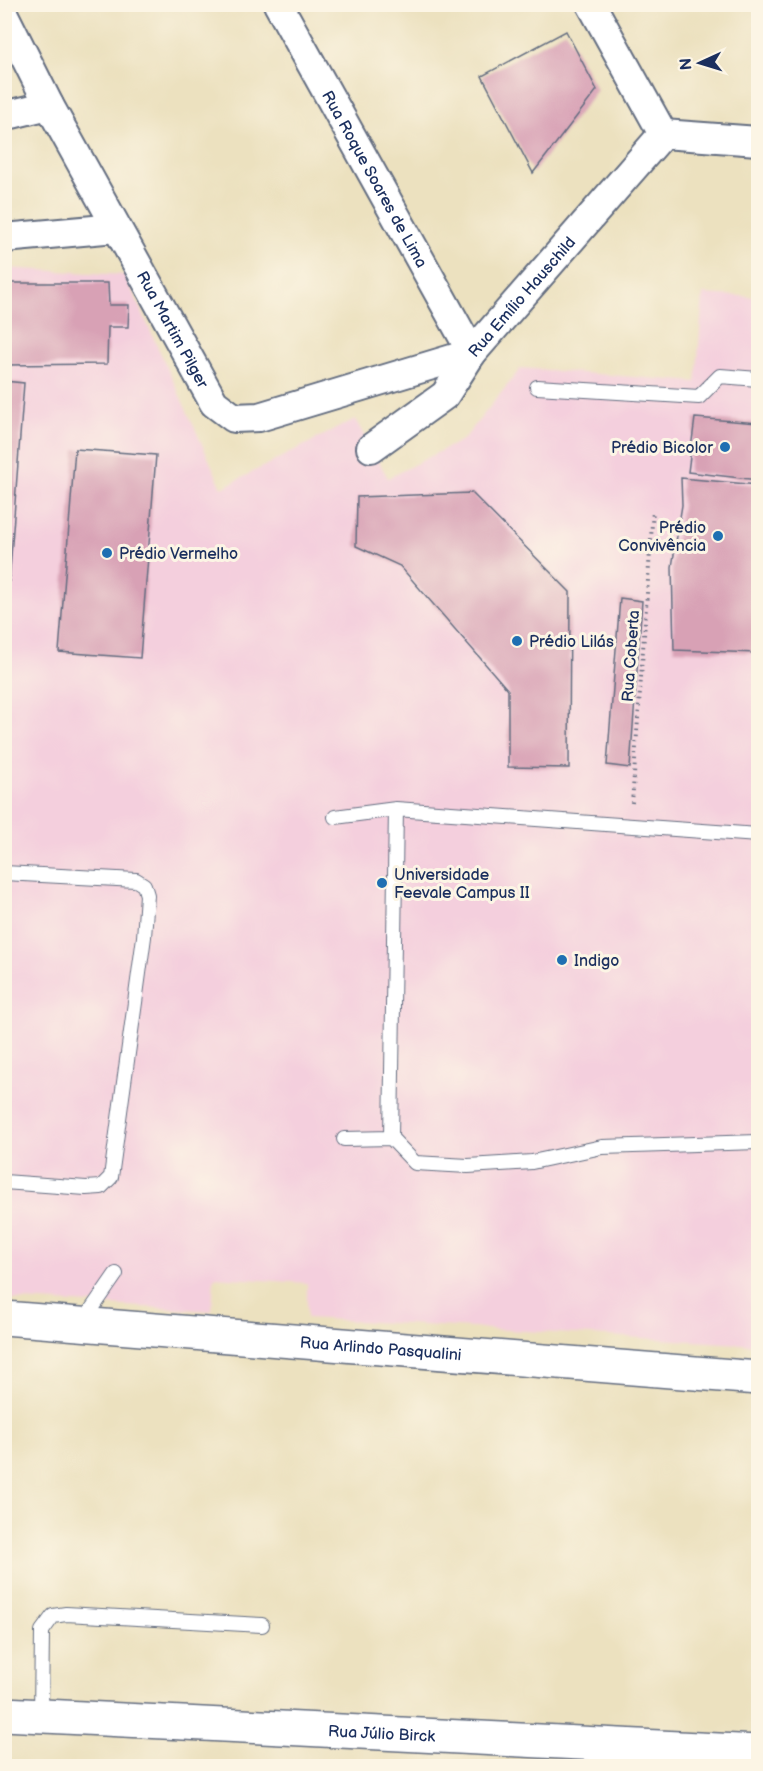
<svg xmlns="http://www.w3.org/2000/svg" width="763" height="1771" font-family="'Balsamiq Sans',sans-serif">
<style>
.built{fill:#f4cfdd}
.building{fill:#d8a1b5}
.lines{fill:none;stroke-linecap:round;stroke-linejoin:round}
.service-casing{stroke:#646d80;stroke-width:16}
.minor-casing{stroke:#646d80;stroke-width:32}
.tertiary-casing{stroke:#646d80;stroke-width:36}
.path{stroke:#646d80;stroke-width:4;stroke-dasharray:1.5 4.5;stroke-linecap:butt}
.service{stroke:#fff;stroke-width:14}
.minor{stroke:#fff;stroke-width:28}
.tertiary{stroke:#fff;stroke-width:33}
.poi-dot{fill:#1f6fb2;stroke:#fcf5e5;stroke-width:2}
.labels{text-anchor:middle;stroke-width:6;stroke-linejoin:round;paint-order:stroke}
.street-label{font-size:16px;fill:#1b2f5e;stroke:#fcf5e5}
.poi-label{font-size:16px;fill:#1b2f5e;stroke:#fcf5e5;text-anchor:start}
</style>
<rect width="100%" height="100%" fill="#fcf5e5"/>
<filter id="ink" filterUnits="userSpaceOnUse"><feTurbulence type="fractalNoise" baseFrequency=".0167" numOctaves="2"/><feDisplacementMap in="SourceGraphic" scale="12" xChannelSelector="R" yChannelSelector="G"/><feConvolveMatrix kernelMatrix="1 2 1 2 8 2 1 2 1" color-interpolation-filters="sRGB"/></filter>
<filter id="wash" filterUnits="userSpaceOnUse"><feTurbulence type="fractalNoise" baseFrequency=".008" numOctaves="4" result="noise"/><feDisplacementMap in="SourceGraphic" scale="24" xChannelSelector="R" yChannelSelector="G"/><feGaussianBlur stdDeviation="1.35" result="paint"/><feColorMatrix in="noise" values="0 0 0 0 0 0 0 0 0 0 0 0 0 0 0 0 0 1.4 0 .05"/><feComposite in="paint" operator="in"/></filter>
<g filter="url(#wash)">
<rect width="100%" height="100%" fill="#ece1bf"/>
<path class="built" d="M4,268L125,275L222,488L355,419L388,478L464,439L521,368L696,382L703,294L758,297V1345L307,1318V1283L214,1277L212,1311L5,1299Z"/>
<g id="blocks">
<path class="building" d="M566,31L597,90L533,173L482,76Z
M4,283H108L109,305H129L128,327H108L107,364L4,365Z
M4,381L24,383L6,623H4Z
M695,418L758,423V480L688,472Z
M75,449L156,455L140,658L59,652Z
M681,478L758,485V653L674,650L672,567L682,505Z
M472,493L570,592L569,768L508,767V690L400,566L356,546L357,497Z
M620,598L642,601L630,768L607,765Z"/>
</g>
</g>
<g filter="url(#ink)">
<use href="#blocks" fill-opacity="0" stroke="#646d80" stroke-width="1.5"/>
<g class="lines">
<defs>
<path id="service" d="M537,387L699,397L720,376L758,379
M335,817L396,809
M758,835L396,809L391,1138L415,1163L468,1166L532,1162L602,1147L758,1142
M4,873L136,880L144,885L147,895L144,937L111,1177L101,1187L86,1188L4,1182
M344,1139L391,1138
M82,1323L116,1274
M41,1716L42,1631L53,1616L66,1614L262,1625"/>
<g id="minor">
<path id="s1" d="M278,4L472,353"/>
<path d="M591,4L663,134"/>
<path id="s2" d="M4,15L49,105L214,403L234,418L259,417L472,353"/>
<path d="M4,116L49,105"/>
<path d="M663,134L758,141"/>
<path d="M4,238L116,228"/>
<path id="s3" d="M371,448L445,395L472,353L663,134"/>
</g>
<g id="tertiary">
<path id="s4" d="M4,1318L758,1378"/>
<path id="s5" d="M4,1714L758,1752"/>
</g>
</defs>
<use href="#service" class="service-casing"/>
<use href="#minor" class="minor-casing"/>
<use href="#tertiary" class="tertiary-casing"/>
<path class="path" d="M632,803L653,510"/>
<use href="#service" class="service"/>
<use href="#minor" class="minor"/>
<use href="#tertiary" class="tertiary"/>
</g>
</g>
<g class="poi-dot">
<circle cx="725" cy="447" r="6"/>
<circle cx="718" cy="536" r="6"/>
<circle cx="107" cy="553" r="6"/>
<circle cx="517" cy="641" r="6"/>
<circle cx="382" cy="883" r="6"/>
<circle cx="562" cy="960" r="6"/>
</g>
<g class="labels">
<g class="street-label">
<text dy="6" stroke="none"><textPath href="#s1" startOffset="200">Rua Roque Soares de Lima</textPath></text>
<text dy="6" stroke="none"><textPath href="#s3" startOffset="216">Rua Emílio Hauschild</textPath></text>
<text dy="6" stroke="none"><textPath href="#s2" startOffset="357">Rua Martim Pilger</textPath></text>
<text transform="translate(630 656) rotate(-86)" y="6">Rua Coberta</text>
<text dy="6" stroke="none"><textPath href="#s4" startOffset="378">Rua Arlindo Pasqualini</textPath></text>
<text dy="6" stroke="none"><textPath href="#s5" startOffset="378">Rua Júlio Birck</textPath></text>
</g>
<g class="poi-label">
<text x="713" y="453" text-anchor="end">Prédio Bicolor</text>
<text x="706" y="533" text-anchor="end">Prédio<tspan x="706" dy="18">Convivência</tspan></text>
<text x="119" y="559">Prédio Vermelho</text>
<text x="529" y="647">Prédio Lilás</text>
<text x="394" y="880">Universidade<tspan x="394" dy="18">Feevale Campus II</tspan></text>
<text x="574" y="966">Indigo</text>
</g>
</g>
<rect width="763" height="1771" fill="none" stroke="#fcf5e5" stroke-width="24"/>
<g transform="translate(700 63) rotate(266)" stroke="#fcf5e5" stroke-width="4.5" paint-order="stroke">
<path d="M0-4.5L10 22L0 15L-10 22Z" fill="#1b2f5e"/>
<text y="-9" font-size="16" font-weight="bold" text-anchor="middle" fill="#1b2f5e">N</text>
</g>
</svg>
